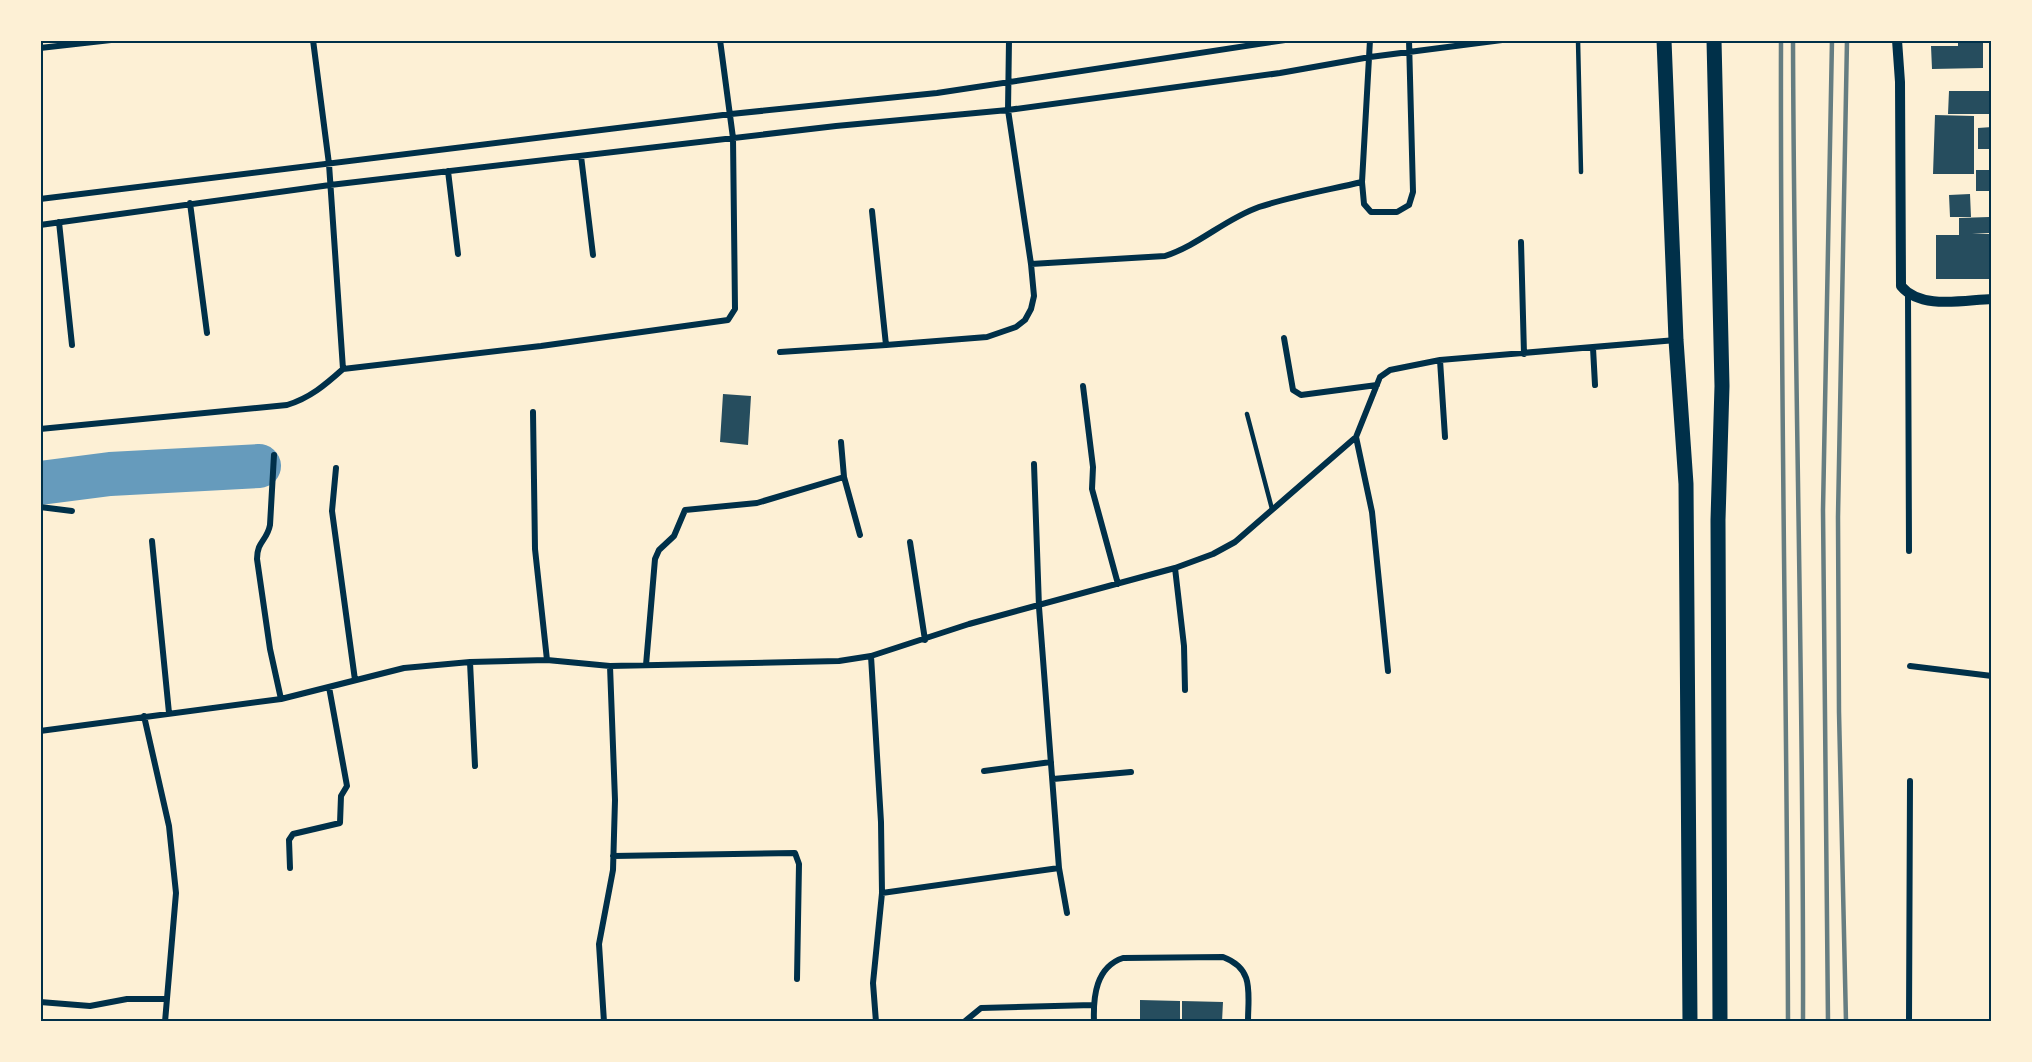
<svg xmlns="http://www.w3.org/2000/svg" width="2032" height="1062" font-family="Merriweather,serif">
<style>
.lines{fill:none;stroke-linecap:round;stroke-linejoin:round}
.river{stroke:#669bbc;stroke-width:44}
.building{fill:#264d5e}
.service{stroke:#003049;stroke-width:4.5}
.minor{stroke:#003049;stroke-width:6}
.tertiary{stroke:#003049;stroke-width:10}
.primary{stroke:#003049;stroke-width:15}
.rail{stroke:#657d81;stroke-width:4.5}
.neatline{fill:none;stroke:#003049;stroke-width:2}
</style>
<rect width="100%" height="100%" fill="#fdf0d5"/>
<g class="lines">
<path class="river" d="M40,483L110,474L259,466"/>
</g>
<path class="building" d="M1958,40H1983V68L1932,69L1931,46H1958Z
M1949,91H1992V114H1948Z
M1935,115L1974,116V174H1933Z
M1992,127V149H1978V128Z
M1976,170H1992V191H1976Z
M1970,194L1971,217H1950L1949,195Z
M1989,217V233L1972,234H1992V279H1936V235H1959V218Z
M723,394L751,396L748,445L720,442Z
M1140,1000L1180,1001V1021H1140Z
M1182,1001L1223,1002L1222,1022L1182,1021Z"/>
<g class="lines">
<path class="service" d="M1578,40L1581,172
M1247,414L1272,509"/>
<path class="minor" d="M1370,40L1362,182L1364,204L1371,212H1397L1409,205L1413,192L1409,40
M40,48L111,40
M581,156L593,255
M448,171L458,254
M40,199L731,114L937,93L1285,40
M190,203L207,333
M872,211L886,345L987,337L1016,327L1025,320L1031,309L1034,296L1031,264L1008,110L1009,40
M59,222L72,345
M40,225L330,185L836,126L1008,110L1280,73L1370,57L1502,40
M1521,242L1524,354
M1031,264L1165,256C1199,245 1225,219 1259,207C1292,196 1328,190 1362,182
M1908,294L1909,551
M1284,338L1293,390L1301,395L1377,385
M1593,348L1595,385
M780,352L886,345
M1440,360L1445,437
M343,369L541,346L728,320L735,309L733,138L720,40
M1083,386L1093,467L1092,489L1118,584
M533,412L535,549L547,660
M40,429L287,405C310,398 325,385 343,369L329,164L313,40
M1356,437L1372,512L1388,671
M841,442L844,477L860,535
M274,455L270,525C267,541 257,541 257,559L270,649L281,699
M1034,464L1039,607L1059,868L1067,913
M336,468L332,511L355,680
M40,507L72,511
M152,541L169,713
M910,542L925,640
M1175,568L1184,646L1185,690
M871,656L881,822L882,893L873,983L876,1022
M470,662L475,766
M646,665L655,559L659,550L674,536L685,510L757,503L844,477
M1910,666L1992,676
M144,716L169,826L176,893L165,1022
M40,731L281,699L404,668L470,662L547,660L610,666L839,661L871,656L969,624L1175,568L1213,554L1235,542L1356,437L1380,377L1390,370L1440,360L1676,340
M984,771L1051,762
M1053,779L1131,772
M613,856L795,853L799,864L797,979
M290,868L289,840L293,834L340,823L341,796L347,786L329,687
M882,893L1059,868
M40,1002L90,1006L127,999H165
M604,1022L599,944L613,870L615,800L610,666
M964,1022L981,1008L1093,1005
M1094,1022C1093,996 1096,967 1123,958L1223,957C1255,969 1248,993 1248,1022
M1909,1022L1910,781"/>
<path class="tertiary" d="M1897,40L1900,82L1901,286C1921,310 1963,300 1992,299"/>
<path class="primary" d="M1664,40L1676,340L1686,484L1690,1022
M1714,40L1722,386L1718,520L1720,1022"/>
<path class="rail" d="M1781,40C1780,368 1787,694 1788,1022
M1793,40C1794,368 1804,694 1803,1022
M1828,1022L1823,510L1832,40
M1846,1022L1839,712L1838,517L1847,40"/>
</g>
<rect width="2032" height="1062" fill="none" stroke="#fdf0d5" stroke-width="84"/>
<rect x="42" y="42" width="1948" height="978" class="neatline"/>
</svg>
